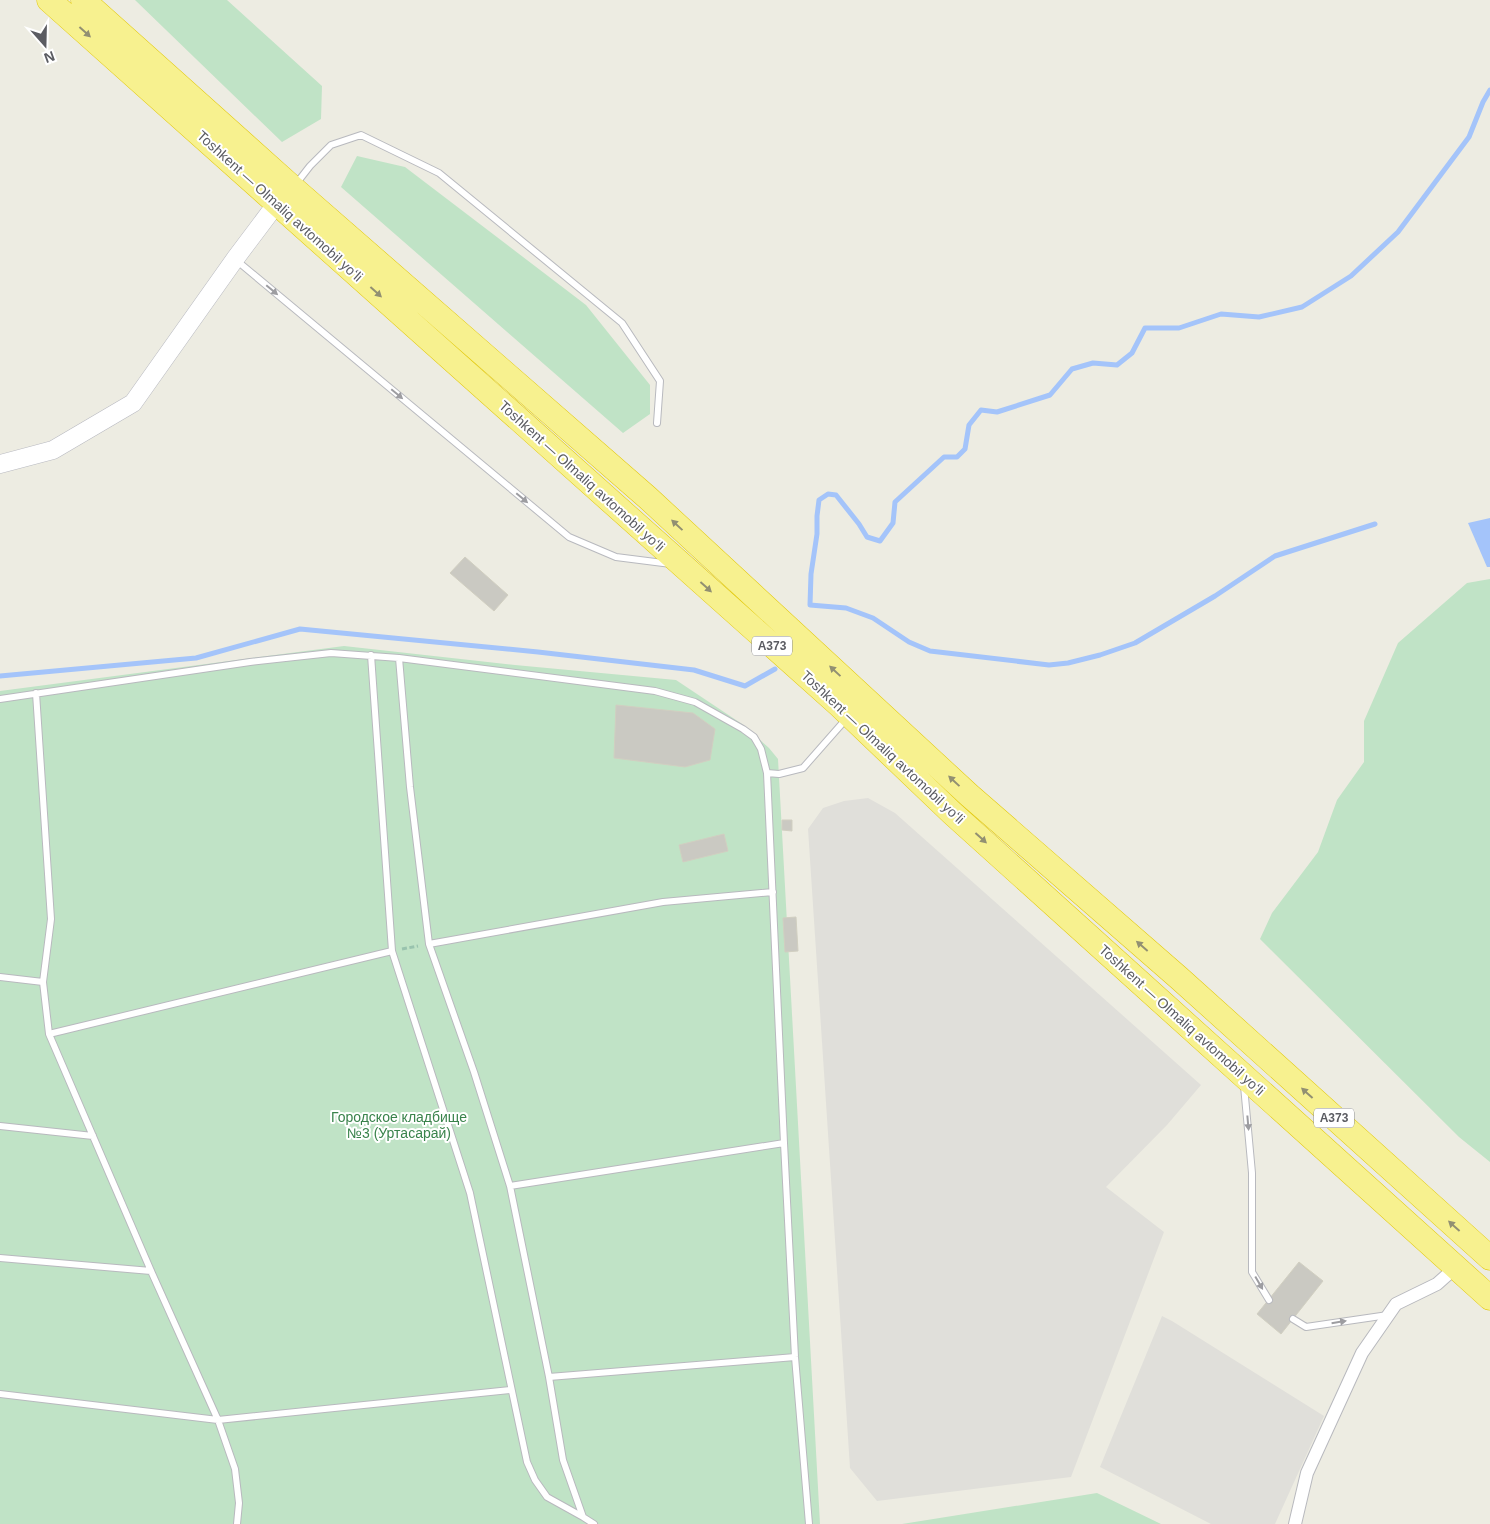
<svg xmlns="http://www.w3.org/2000/svg" width="1490" height="1524" font-family="Helvetica,sans-serif">
<style>
.industrial{fill:#e0dfda}
.green{fill:#c0e3c6}
.water{fill:#a4c4fa}
.lines{fill:none;stroke-linecap:round;stroke-linejoin:round}
.stream{stroke:#a4c4fa;stroke-width:5}
.building{fill:#cac9c2;stroke:#d1cfc1}
.lane-casing{stroke:#b8b9be;stroke-width:8}
.street-casing{stroke:#b8b9be;stroke-width:14}
.secondary-casing{stroke:#b8b9c0;stroke-width:19}
.highway-casing{stroke:#e3c90c;stroke-width:25}
.path{stroke:#99c3ae;stroke-width:3;stroke-dasharray:5 2.5;stroke-linecap:butt}
.lane{stroke:#fff;stroke-width:6}
.street{stroke:#fff;stroke-width:12}
.secondary{stroke:#fff;stroke-width:18}
.highway{stroke:#f7f18f;stroke-width:24}
.oneway{fill:#929072}
.oneway2{fill:#9d9da1}
.labels{text-anchor:middle;stroke-width:4;stroke-linejoin:round;paint-order:stroke}
.shield{fill:#fff;stroke:#8c8d91;stroke-width:1}
.shield-label{font-size:12px;font-weight:bold;fill:#5b5c62}
.street-label{font-size:14px;fill:#5b5c62;stroke:#fff}
.park-label{font-size:14px;fill:#39834b;stroke:#fff}
</style>
<rect width="100%" height="100%" fill="#edece2"/>
<path class="industrial" d="M868,798L895,813L1201,1085L1167,1125L1106,1187L1164,1232L1071,1477L877,1501L850,1468L808,829L823,808L844,801Z
M1162,1316L1172,1321L1324,1416L1275,1524H1211L1100,1467Z"/>
<path class="green" d="M135,0H227L322,86L321,119L282,142Z
M357,156L405,167L586,305L650,385V414L623,433L341,187Z
M1490,579V1162L1459,1137L1260,939L1272,913L1318,852L1337,800L1364,762V721L1398,643L1467,583Z
M344,646L515,665L676,680L742,724L769,748L778,759L820,1524H0V691Z
M1097,1493L1161,1524H902Z"/>
<path class="water" d="M1490,518V567H1487L1468,523Z"/>
<g class="lines">
<path class="stream" d="M1375,524L1275,556L1215,596L1135,643L1100,655L1068,663L1049,665L930,651L909,642L873,618L846,608L810,605L811,574L817,534V516L819,500L828,494L836,495L859,524L867,537L880,541L893,523L895,502L944,457H957L965,449L969,425L981,410L997,412L1050,395L1072,369L1093,363L1117,365L1132,353L1145,328H1179L1221,314L1259,317L1302,307L1351,276L1398,232L1469,137L1483,102L1490,90
M0,676L196,658L300,629L538,652L694,670L745,686L775,669"/>
</g>
<path class="building" d="M465,557L508,595L494,611L450,573Z
M616,705L693,713L715,729L710,760L685,767L614,758Z
M782,820H792V831L782,830Z
M724,834L728,851L683,862L679,845Z
M796,917L798,951L785,952L783,918Z
M1299,1262L1323,1281L1281,1334L1257,1314Z"/>
<g class="lines">
<defs>
<path id="lane" d="M296,184L310,166L331,145L361,135L439,173L622,323L660,381L657,423
M236,260L569,537L616,557L671,564
M371,655L392,951L470,1193L527,1462L535,1480L547,1497L583,1517
M399,658L410,787L429,944L474,1072L510,1186L549,1377L563,1460L583,1517L594,1524
M36,693L51,919L43,982L49,1034L151,1271L218,1420L235,1469L239,1503L237,1524
M0,699L250,662L331,653L399,658L655,691L695,702L743,729L754,737L761,749L767,773L784,1143L795,1357L809,1524
M767,773L779,774L803,768L847,718
M429,944L663,902L773,892
M0,977L43,982
M49,1034L392,951
M1244,1086L1252,1173V1272L1269,1300
M0,1126L93,1136
M510,1186L784,1143
M0,1258L151,1271
M1293,1319L1306,1327L1388,1315
M549,1377L795,1357
M0,1394L218,1420L511,1390"/>
<path id="street" d="M1295,1524L1307,1473L1362,1353L1396,1304L1437,1284L1456,1267"/>
<path id="secondary" d="M0,464L53,450L133,403L235,259L277,203"/>
<path id="highway" d="M49,0L839,705L952,813L1490,1298
M83,0L293,188L648,498L969,795L1179,978L1490,1258"/>
</defs>
<use href="#lane" class="lane-casing"/>
<use href="#street" class="street-casing"/>
<use href="#secondary" class="secondary-casing"/>
<use href="#highway" class="highway-casing"/>
<path class="path" d="M402,949L418,946"/>
<use href="#lane" class="lane"/>
<use href="#street" class="street"/>
<use href="#secondary" class="secondary"/>
<use href="#highway" class="highway"/>
</g>
<defs><path id="oneway-solid" d="M-6-.8H1V-3.2L6.5 0L1 3.2V.8H-6Z" transform="scale(1.25)"/></defs>
<g class="oneway">
<use href="#oneway-solid" transform="translate(85 32) rotate(42)"/>
<use href="#oneway-solid" transform="translate(376 292) rotate(42)"/>
<use href="#oneway-solid" transform="translate(677 525) rotate(-137)"/>
<use href="#oneway-solid" transform="translate(706 587) rotate(42)"/>
<use href="#oneway-solid" transform="translate(835 671) rotate(-137)"/>
<use href="#oneway-solid" transform="translate(954 781) rotate(-137)"/>
<use href="#oneway-solid" transform="translate(981 838) rotate(42)"/>
<use href="#oneway-solid" transform="translate(1142 946) rotate(-139)"/>
<use href="#oneway-solid" transform="translate(1307 1093) rotate(-138)"/>
<use href="#oneway-solid" transform="translate(1454 1226) rotate(-138)"/>
</g>
<g class="oneway2">
<use href="#oneway-solid" transform="translate(272 290) rotate(40)"/>
<use href="#oneway-solid" transform="translate(397 394) rotate(40)"/>
<use href="#oneway-solid" transform="translate(522 498) rotate(40)"/>
<use href="#oneway-solid" transform="translate(1248 1123) rotate(85)"/>
<use href="#oneway-solid" transform="translate(1259 1283) rotate(60)"/>
<use href="#oneway-solid" transform="translate(1339 1322) rotate(-9)"/>
</g>
<g class="labels">
<g class="shield">
<rect x="752" y="636.5" width="40" height="19" rx="4"/>
<rect x="1314" y="1108.5" width="40" height="19" rx="4"/>
</g>
<g class="shield-label">
<text x="772" y="650">A373</text>
<text x="1334" y="1122">A373</text>
</g>
<g class="street-label">
<text transform="translate(280 206) rotate(42)" y="5">Toshkent — Olmaliq avtomobil yo‘li</text>
<text transform="translate(582 476) rotate(42)" y="5">Toshkent — Olmaliq avtomobil yo‘li</text>
<text transform="translate(883 747) rotate(43)" y="5">Toshkent — Olmaliq avtomobil yo‘li</text>
<text transform="translate(1182 1020) rotate(42)" y="5">Toshkent — Olmaliq avtomobil yo‘li</text>
</g>
<g class="park-label">
<text x="399" y="1122">Городское кладбище<tspan x="399" dy="16">№3 (Уртасарай)</tspan></text>
</g>
</g>
<g transform="translate(45 45) rotate(160)" stroke="#ffffff" stroke-width="4" paint-order="stroke">
<path d="M0-4L9 19L0 12L-9 19Z" fill="#5b5c62"/>
<text y="-8" font-size="14" font-weight="bold" text-anchor="middle" fill="#5b5c62">N</text>
</g>
</svg>
